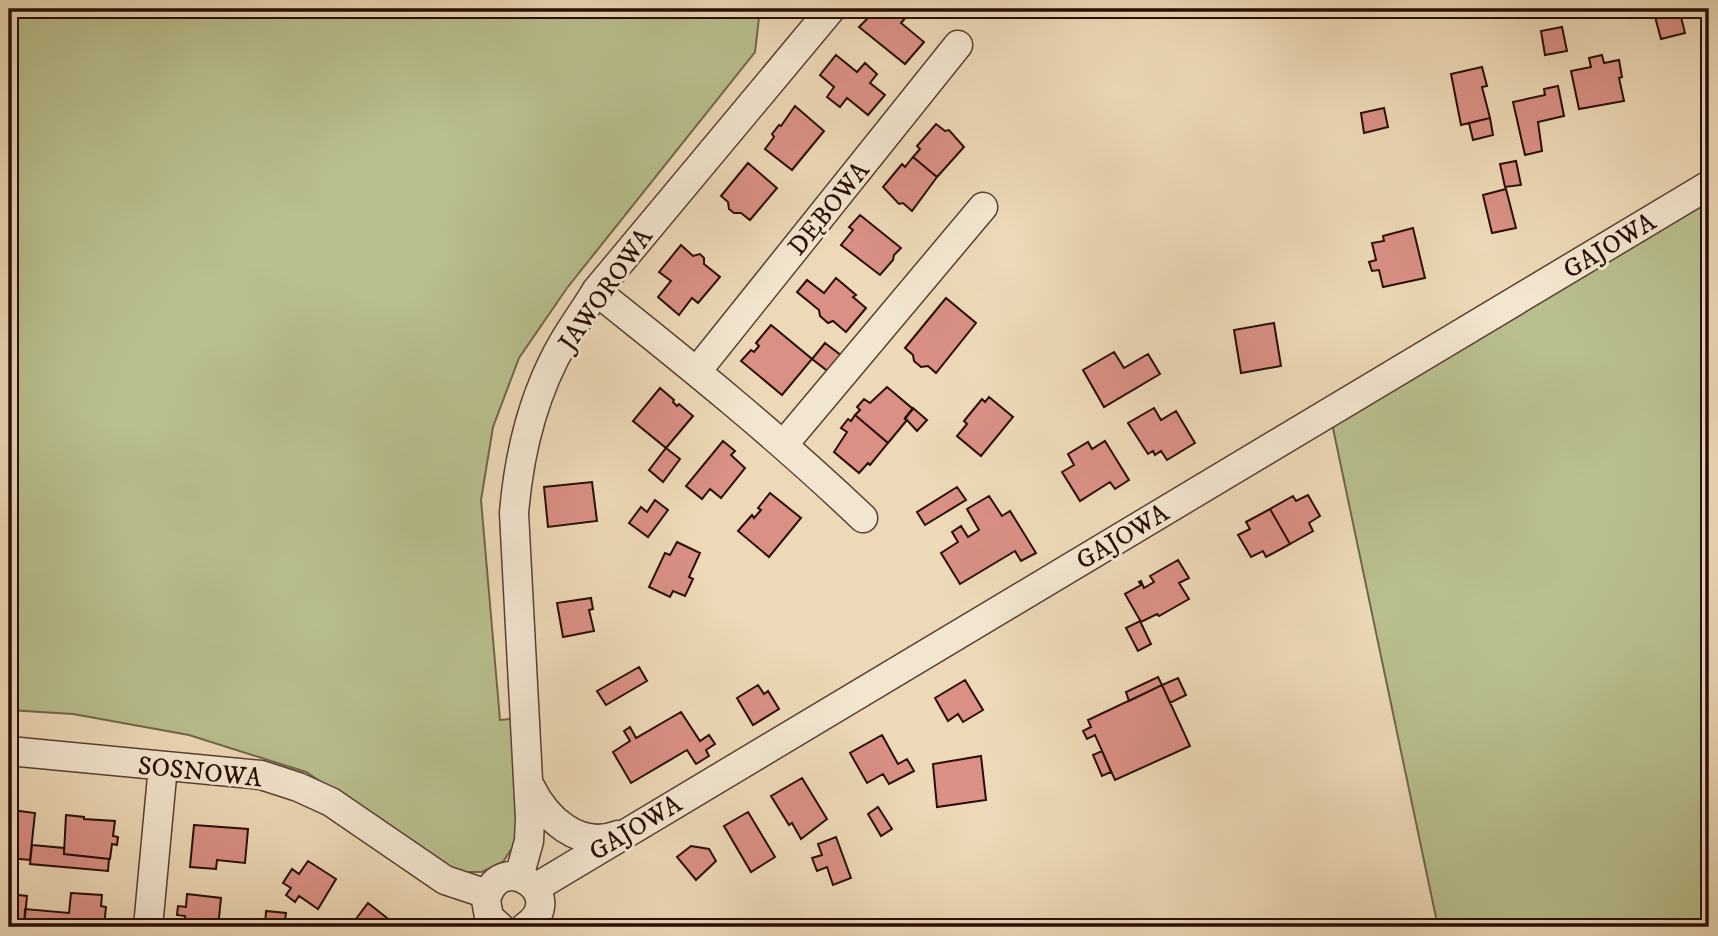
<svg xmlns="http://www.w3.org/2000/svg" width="1718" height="936" font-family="'IM FELL DW Pica',serif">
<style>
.green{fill:#b9bf8e;stroke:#706649;stroke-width:2}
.building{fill:#da9085;stroke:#280d04;stroke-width:2}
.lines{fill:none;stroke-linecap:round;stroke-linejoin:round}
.minor-casing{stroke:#594031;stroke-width:31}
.minor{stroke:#f3e6d0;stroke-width:28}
.labels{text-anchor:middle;stroke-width:6;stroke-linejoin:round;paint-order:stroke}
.street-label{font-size:26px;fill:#280d04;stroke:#f3e6d0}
</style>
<rect width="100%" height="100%" fill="#edd9b7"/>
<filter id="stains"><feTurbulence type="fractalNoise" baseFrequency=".00286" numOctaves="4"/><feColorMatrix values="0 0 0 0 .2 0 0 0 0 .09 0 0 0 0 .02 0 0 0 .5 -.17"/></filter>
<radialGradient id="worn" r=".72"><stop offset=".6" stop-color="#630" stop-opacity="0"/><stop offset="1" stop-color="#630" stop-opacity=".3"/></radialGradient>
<path class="green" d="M9,9H760L755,52L567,288L519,358L493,427L481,500L500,720L518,718L517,834L514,845L503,862L482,872H462L450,868L306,772L189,735L73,714L9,710Z
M1709,192V927H1438L1330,414Z"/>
<path class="building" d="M877,9H913L901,23L924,42L905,64L859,27Z
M1671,9H1679L1685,33L1661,39L1654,13Z
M1562,27L1567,51L1545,55L1541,31Z
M836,55L857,72L865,63L877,74L870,83L885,95L868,115L847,98L840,107L827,97L834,87L820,75Z
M1602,55L1604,63L1619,60L1622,77L1619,78L1624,101L1579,109L1571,71L1591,67L1589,58Z
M1482,67L1487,86L1482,87L1490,118L1461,125L1451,74Z
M1558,86L1564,116L1538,122L1542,151L1525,155L1513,102L1545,95L1544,89Z
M795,106L824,131L792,170L765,149L774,137L772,134L779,125L781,126Z
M1384,108L1388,127L1364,133L1361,113Z
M1490,118L1493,135L1473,140L1469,123Z
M936,124L945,131L949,130L964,147L937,177L913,157L920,149L917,146Z
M913,157L937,177L912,211L903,203L899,204L883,187L902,164L905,167Z
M1516,161L1521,185L1505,187L1500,164Z
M748,163L777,188L750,220L741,213H734L729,209L728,202L721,196Z
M1506,189L1516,228L1492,233L1483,195Z
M860,215L901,248L894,255L893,260L880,275L841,245L853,230L849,227Z
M1413,228L1425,278L1383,287L1379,270L1372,271L1369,262L1376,260L1372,243L1384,241L1383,236Z
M681,245L693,256L700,254L704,258V264L720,277L698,303L692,298L679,315L658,297L671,281L659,272Z
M836,278L856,295L853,297L866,308L846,332L833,321L828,323L820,316L819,310L797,292L807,280L824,293Z
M946,298L976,323L936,373L928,366L921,367L914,361L913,355L905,348Z
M1274,323L1281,366L1241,373L1234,330Z
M771,325L812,359L782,395L741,361L751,350L754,352L759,346L756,343Z
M825,343L842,356L829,372L812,359Z
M1114,352L1124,368L1148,354L1160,374L1104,407L1083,370Z
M887,387L913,409L905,419L907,420L888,443L855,415L860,410L857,407L864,399L870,403Z
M660,388L674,400L673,402L677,406L679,404L693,416L666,448L633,421Z
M989,397L1013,417L981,456L957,436L967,424L964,421L982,399L985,402Z
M913,408L927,420L917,431L905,418Z
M1154,408L1161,420L1176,411L1195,443L1167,460L1161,451L1155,455L1153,451L1148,454L1128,423Z
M855,415L888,443L870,465L868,463L859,473L834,452L847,432L841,428L848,419L851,421Z
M723,441L735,451L731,455L745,468L721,498L710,489L702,499L686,486Z
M1105,441L1129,480L1115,489L1110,482L1080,501L1062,472L1074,465L1068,454L1088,442L1092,449Z
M666,448L680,459L663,482L649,470Z
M592,482L597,521L548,527L544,487Z
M957,487L966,500L925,525L917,512Z
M770,493L801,518L769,557L738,531L752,515L754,518L761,510L758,508Z
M1308,495L1320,516L1309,523L1313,531L1290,544L1270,509L1293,496L1296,501Z
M989,496L1002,516L1010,511L1036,553L1021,561L1015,551L960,584L941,553L958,542L952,532L961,526L968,537L979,530L967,509Z
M655,500L668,510L648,537L629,523L641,507L647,512Z
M1270,509L1290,544L1266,557L1263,551L1251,557L1238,535L1250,529L1246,522Z
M677,542L700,553L689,577L693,579L685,596L673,591L670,597L649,587L665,553L670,555Z
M1178,560L1189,578L1179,583L1189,599L1159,616L1157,614L1141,622L1125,594L1141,585L1139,582L1141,581L1144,588L1154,582L1150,576Z
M591,598L593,609L589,610L594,631L563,637L557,603Z
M1140,621L1151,644L1138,651L1126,628Z
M639,667L647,681L606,705L597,691Z
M1158,677L1162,685L1129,701L1126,692Z
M1178,678L1186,695L1170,703L1162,685Z
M965,680L983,710L963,722L958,714L948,721L935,698Z
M758,685L764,694L768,691L779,709L753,725L737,698Z
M1162,685L1190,746L1115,780L1095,735L1087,739L1083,731L1091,727L1088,720Z
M681,712L700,741L709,735L715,744L706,750L709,756L696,764L687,750L631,783L613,752L630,741L624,731L630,727L636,738Z
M882,735L898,764L907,759L914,771L889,784L883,774L867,783L850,753Z
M1102,751L1111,772L1102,776L1093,755Z
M981,756L986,800L937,807L933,764Z
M802,778L827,819L801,839L792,823L789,825L771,796Z
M878,807L892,829L881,836L868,814Z
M12,810L35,813L30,860L9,858V822Z
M748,812L775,857L751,872L724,826Z
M66,815L84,817V819L115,821L113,836L118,837L117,845L112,844L110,859L64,854Z
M194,825L248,829L245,863L217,860L216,869L190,867Z
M836,837L851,878L833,885L827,867L817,871L812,858L822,855L818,844Z
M32,845L64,848V854L109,859L108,871L30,864Z
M691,846L709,849L716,861L696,880L677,857Z
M308,861L336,879L318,909L299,896L295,902L286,895L291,888L283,883L292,869L299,874Z
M71,893L102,895L101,906L106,907L104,927H24L25,909L69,913Z
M9,894L27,896L24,927H9Z
M187,894L221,898L218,927H184L185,916L177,915L178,906L186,907Z
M368,903L396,925L395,927H350Z
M266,911L286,913L284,927H265Z"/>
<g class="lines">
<defs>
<path id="minor" d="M596,291C688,364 778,437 863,518
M697,371L958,45
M784,444L983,207
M9,751L261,775L298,787L331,802L445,880L487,894
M530,786C546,819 579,850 618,835
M519,877L529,841L530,818L514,513C519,453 533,394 564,341C574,324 586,308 596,291L831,9
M535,888L1709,185
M148,927L163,766
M500,927L489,917L486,900C500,846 571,896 525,927"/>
</defs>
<use href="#minor" class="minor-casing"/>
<use href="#minor" class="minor"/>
</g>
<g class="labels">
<g class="street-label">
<text transform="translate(828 208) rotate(-51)" y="9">DĘBOWA</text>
<text transform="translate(1609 245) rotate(-31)" y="9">GAJOWA</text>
<text transform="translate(605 289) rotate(-55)" y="9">JAWOROWA</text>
<text transform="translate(1122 536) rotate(-31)" y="9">GAJOWA</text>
<text transform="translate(200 771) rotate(6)" y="9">SOSNOWA</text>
<text transform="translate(635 827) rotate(-31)" y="9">GAJOWA</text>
</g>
</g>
<rect width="1718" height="936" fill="none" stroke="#edd9b7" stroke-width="35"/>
<rect x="10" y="10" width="1697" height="915" fill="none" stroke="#280d04" stroke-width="3.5"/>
<rect x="18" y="18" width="1683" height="901" fill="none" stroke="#280d04" stroke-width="2"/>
<rect width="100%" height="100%" filter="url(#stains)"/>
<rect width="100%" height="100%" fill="url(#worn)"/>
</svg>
